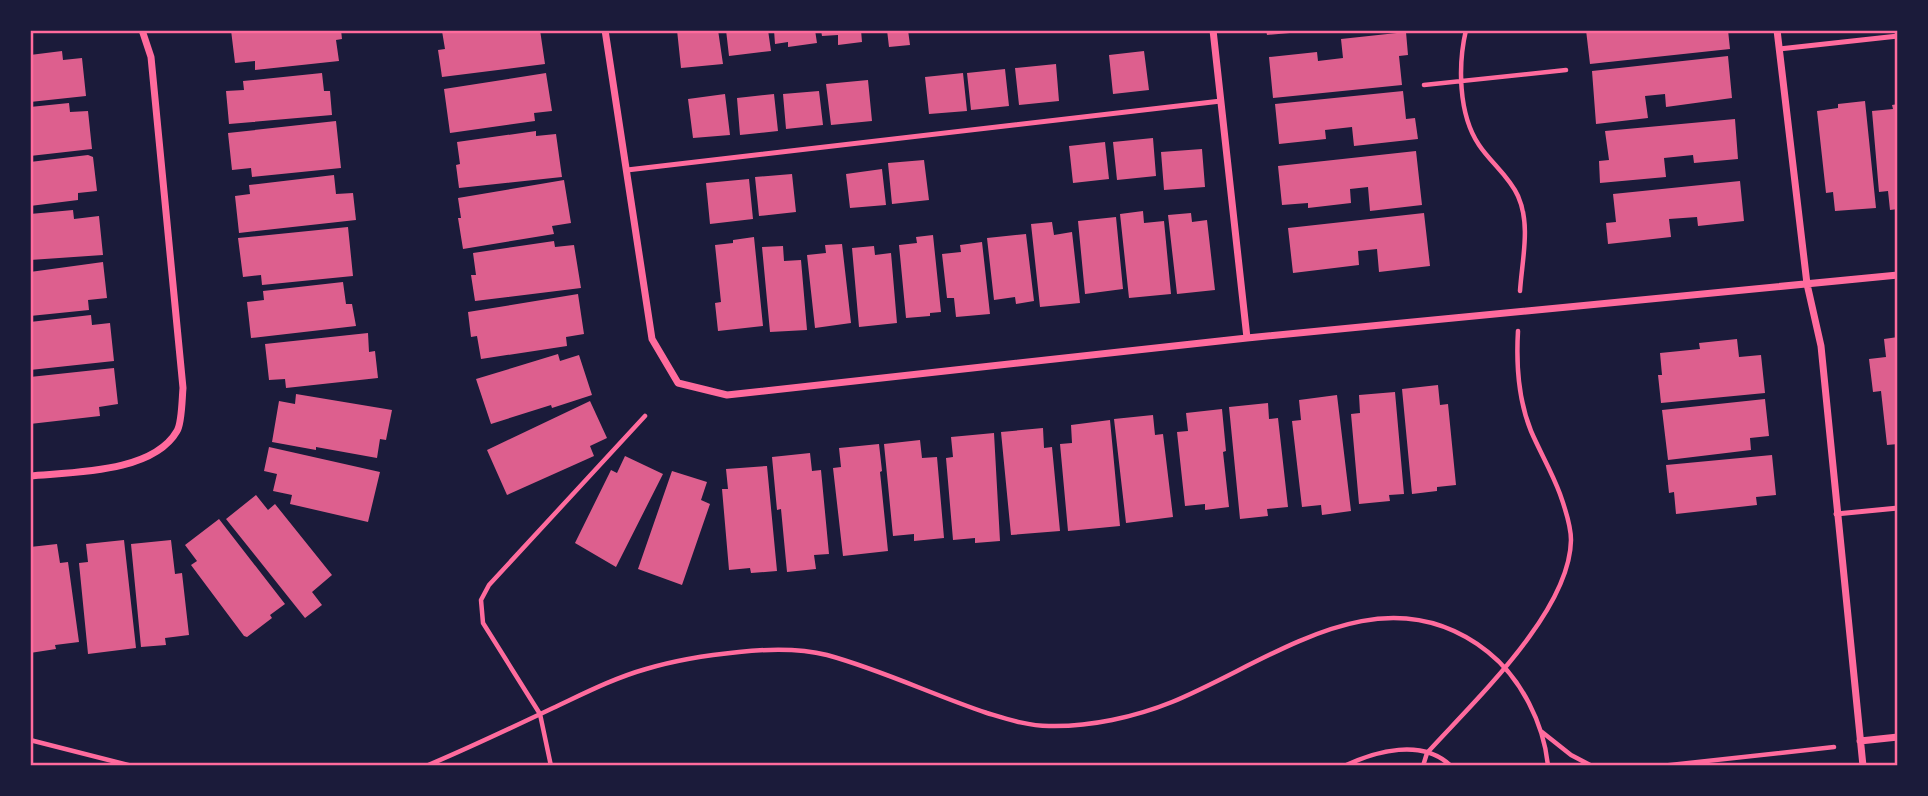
<svg xmlns="http://www.w3.org/2000/svg" width="1928" height="796" font-family="Helvetica,sans-serif">
<style>
.building{fill:#dd5f8e}
.lines{fill:none;stroke-linecap:round;stroke-linejoin:round}
.path{stroke:#ff6b9d;stroke-width:4.5}
.service{stroke:#ff6b9d;stroke-width:5}
.minor{stroke:#ff6b9d;stroke-width:7}
.neatline{fill:none;stroke:#ff6b9d;stroke-width:2.5}
</style>
<rect width="100%" height="100%" fill="#1b1b3a"/>
<path class="building" d="M231,30H341L342,39L336,40L339,61L255,70V61L235,63Z
M448,30H540L545,64L442,77L438,50L445,49L442,31Z
M677,30H718L723,64L681,68Z
M726,30H768L771,51L729,56Z
M774,30H815L817,43L788,47V42L775,44Z
M821,30H861L862,42L838,45V35L822,36Z
M887,30H908L910,45L889,47Z
M1266,30H1301V32L1267,35Z
M1586,30H1728L1730,49L1590,64Z
M1406,32L1408,55L1399,56L1402,85L1273,98L1269,57L1317,52L1318,61L1343,58L1341,39Z
M62,51L63,60L82,58L86,96L30,102V55Z
M1144,51L1149,90L1113,94L1109,55Z
M1728,56L1732,98L1666,107L1665,94L1645,96L1648,118L1596,124L1592,71Z
M1056,64L1059,101L1019,105L1015,68Z
M1005,69L1009,106L971,110L967,73Z
M322,73L324,91H330L332,115L229,124L226,91L244,90L243,81Z
M546,73L552,111L534,113L535,121L450,133L444,89Z
M963,73L967,111L929,114L925,77Z
M868,80L872,121L831,125L826,84Z
M819,91L823,125L786,129L783,94Z
M1403,91L1406,119L1415,118L1418,139L1354,146L1352,127L1325,130L1326,139L1279,144L1275,104Z
M725,94L730,135L693,138L688,99Z
M774,94L778,131L740,135L737,98Z
M1865,101L1876,208L1835,211L1833,192L1826,193L1817,111L1838,108V104Z
M69,103L70,112L88,111L92,149L30,156V107Z
M1898,104V209L1890,210L1888,191L1879,192L1872,111L1893,109L1892,105Z
M1735,119L1738,159L1694,163L1693,155L1664,158L1666,177L1600,183L1599,161L1609,160L1605,131Z
M336,121L341,168L252,177L251,168L232,170L228,133Z
M536,131V136L556,134L562,177L459,188L456,165L460,164L457,142Z
M1153,138L1156,176L1117,180L1113,142Z
M1105,142L1109,179L1073,183L1069,146Z
M1202,149L1205,187L1164,190L1161,152Z
M1416,151L1422,205L1370,211L1368,187L1350,189L1351,203L1308,208V203L1282,205L1278,166Z
M88,155L93,157L97,191L78,193V200L30,206V162Z
M924,160L929,200L892,204L888,163Z
M882,169L886,205L850,208L846,174Z
M792,174L796,212L759,216L755,177Z
M334,175L336,194L353,193L356,220L239,233L235,196L250,194L249,185Z
M749,179L753,219L710,224L706,183Z
M564,180L571,223L552,226L554,234L463,249L458,218H461L458,198Z
M1740,181L1744,221L1698,226L1697,217L1669,219L1671,237L1608,244L1606,223L1616,222L1613,194Z
M73,210L74,219L99,216L103,255L30,260V214Z
M1143,211L1144,223L1164,221L1171,294L1129,298L1120,214Z
M1191,213L1192,222L1207,220L1215,290L1177,294L1168,215Z
M1424,213L1430,266L1379,272L1377,249L1358,251L1359,265L1293,273L1288,228Z
M1116,217L1123,289L1085,294L1078,221Z
M1052,222L1054,235L1072,232L1080,303L1040,307L1031,224Z
M348,227L353,276L262,285L261,275L243,277L238,238Z
M1026,234L1034,301L1016,304L1015,297L994,300L987,238Z
M933,235L941,312L930,313V316L906,318L899,245L917,243L916,237Z
M754,237L763,326L718,331L715,303L721,302L715,245L733,243V240Z
M554,241L555,247L574,245L581,288L475,301L471,275H476L473,253Z
M982,242L990,314L956,317L954,298H947L942,254L961,252L960,245Z
M842,244L851,323L815,328L807,255L826,253L825,245Z
M783,246L784,261L801,260L807,330L770,332L762,247Z
M874,246L875,255L891,253L897,323L859,327L852,248Z
M103,262L107,298L88,300L89,310L30,316V272Z
M343,282L346,304H352L356,326L251,338L247,302L264,300L263,291Z
M578,294L584,334L566,337L567,346L481,359L477,336L471,337L468,312Z
M91,315L92,325L110,323L114,361L30,370V322Z
M368,333L369,352L375,351L378,378L286,388L285,379L269,380L265,344Z
M1898,337V444L1887,445L1881,391L1873,392L1869,359L1886,357L1884,339Z
M1737,339L1739,357L1761,355L1765,393L1661,403L1658,375H1662L1660,353L1700,349L1699,343Z
M558,354L560,361L579,355L592,395L552,408L551,405L491,424L476,379Z
M114,368L118,404L99,407L100,416L30,424V377Z
M1438,385L1440,405L1448,404L1456,485L1437,487V491L1412,494L1402,389Z
M1395,392L1404,494L1389,495L1390,501L1359,504L1351,414L1360,413L1359,395Z
M296,394L392,410L386,440L380,439L377,458L316,447V450L272,442L279,401L295,404Z
M1337,395L1351,511L1322,515L1321,505L1302,507L1292,421L1301,420L1299,400Z
M1765,399L1769,436L1750,438L1751,450L1668,460L1662,410Z
M590,401L607,438L590,446L594,456L507,495L487,450Z
M1268,403L1269,419L1278,418L1288,507L1267,509L1268,516L1240,519L1229,407Z
M1222,409L1226,451L1223,452L1229,507L1205,510V504L1185,506L1177,432L1188,431L1186,413Z
M1153,415L1155,435L1163,434L1173,517L1126,523L1114,419Z
M1110,420L1120,526L1068,531L1060,444L1072,443L1071,425Z
M1043,428L1044,448L1052,447L1060,531L1011,535L1001,432Z
M994,433L1000,541L975,543V538L953,540L946,458L953,457L951,437Z
M920,440L922,458L937,457L944,538L914,541V534L893,536L884,444Z
M879,444L882,471L880,472L888,551L843,556L833,468L841,467L839,448Z
M269,447L380,472L368,522L290,504L292,495L273,491L277,474L264,471Z
M810,453L812,471L821,470L829,554L814,555L816,569L787,572L781,509L777,510L772,457Z
M1772,455L1776,495L1756,497L1757,505L1676,514L1674,492L1669,493L1666,465Z
M625,456L663,474L616,567L575,543L611,470L617,473Z
M767,466L777,571L751,573L750,568L729,570L722,489H728L726,469Z
M672,471L707,482L701,500L710,504L682,585L638,569Z
M256,495L268,510L275,504L332,575L312,592L322,605L305,618L226,519Z
M219,519L285,604L270,615L272,618L247,637L244,636L191,565L197,561L185,545Z
M124,540L136,648L88,654L79,563L88,562L86,544Z
M171,540L175,574L182,573L189,635L165,638L166,645L141,647L131,544Z
M57,544L60,563L68,562L79,642L55,645L56,649L30,653V547Z"/>
<g class="lines">
<path class="path" d="M1466,30C1458,64 1458,114 1479,145C1491,163 1509,176 1518,196C1531,225 1522,260 1520,291
M1424,85L1566,70
M1542,732L1571,755L1592,766
M30,740L132,766
M426,766C469,748 511,728 553,708C583,694 614,678 646,669C676,660 708,655 739,652C767,649 799,648 827,655C882,670 933,695 987,713C1007,719 1028,726 1049,726C1090,727 1135,717 1172,702C1272,661 1382,568 1488,652C1521,678 1544,724 1548,766
M551,766L540,714L483,623L481,600L489,585L645,416
M1344,766C1376,751 1422,738 1451,766
M1423,766L1427,753C1473,702 1570,612 1571,540C1571,525 1565,508 1560,494C1552,472 1540,452 1531,431C1518,399 1516,365 1518,331
M1661,766L1834,747"/>
<path class="service" d="M1779,49L1898,36
M627,170L1221,101
M1836,514L1898,508"/>
<path class="minor" d="M605,30L652,339L678,383L727,395L1247,338L1898,275
M1213,30L1247,338
M1777,30L1807,284L1821,346L1863,766
M30,476C73,472 153,473 177,431C182,423 182,398 183,388L151,57L142,30
M1860,741L1898,737"/>
</g>
<rect width="1928" height="796" fill="none" stroke="#1b1b3a" stroke-width="63"/>
<rect x="32" y="32" width="1864" height="732" class="neatline"/>
</svg>
